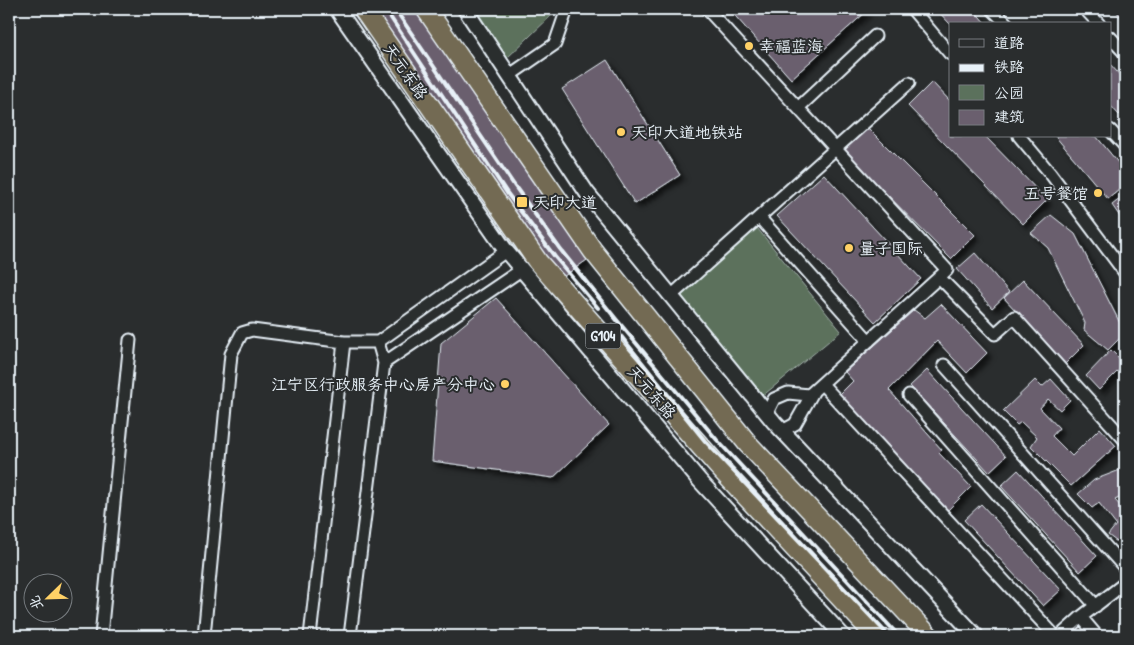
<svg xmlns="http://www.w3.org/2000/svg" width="1134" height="645" font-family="'Patrick Hand','LXGW WenKai TC',sans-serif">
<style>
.green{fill:#5b715c;stroke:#a2b1aa}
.building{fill:#6a5f6e;stroke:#e8f1f8;filter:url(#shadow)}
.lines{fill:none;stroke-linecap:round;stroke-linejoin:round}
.minor-casing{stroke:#e8f1f8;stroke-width:15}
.tertiary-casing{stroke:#e8f1f8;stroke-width:18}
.trunk-casing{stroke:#e8f1f8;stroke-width:22}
.minor{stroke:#2a2d2e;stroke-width:11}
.tertiary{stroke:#2a2d2e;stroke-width:14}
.trunk{stroke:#736b52;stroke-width:19}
.rail{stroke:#e8f1f8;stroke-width:4}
.poi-dot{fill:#ffd166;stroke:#2a2d2e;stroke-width:2}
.labels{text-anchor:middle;stroke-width:4;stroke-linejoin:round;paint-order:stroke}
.shield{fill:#2a2d2e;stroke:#afb6bb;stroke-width:1}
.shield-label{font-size:15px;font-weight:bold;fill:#e8f1f8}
.poi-label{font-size:16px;fill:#e8f1f8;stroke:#2a2d2e;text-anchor:start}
.street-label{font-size:16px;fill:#e8f1f8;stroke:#2a2d2e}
</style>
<defs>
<filter id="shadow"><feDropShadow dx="4.5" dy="4.5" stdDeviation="2.5" flood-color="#0009"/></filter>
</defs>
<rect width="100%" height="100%" fill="#2a2d2e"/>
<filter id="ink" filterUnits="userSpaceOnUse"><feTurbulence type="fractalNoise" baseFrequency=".02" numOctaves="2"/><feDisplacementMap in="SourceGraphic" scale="10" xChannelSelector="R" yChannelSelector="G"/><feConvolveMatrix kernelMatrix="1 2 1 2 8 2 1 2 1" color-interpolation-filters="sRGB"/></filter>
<g filter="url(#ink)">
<path class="green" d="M474,9H550L553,14L506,59Z
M757,228L841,331L760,398L675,296Z"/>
<path class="building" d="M371,9H418L490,119L587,260L557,281Z
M729,9H865L867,11L791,79Z
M936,9H973L986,24H950Z
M1115,9H1125V23Z
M607,60L680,175L635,204L562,89Z
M1110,64L1125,81V109L1119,115L1110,105Z
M932,82L950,101V136H985L1047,200L1023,224L908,106Z
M867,127L975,235L951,259L844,151Z
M1055,136H1096L1125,171V185L1108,199Z
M824,174L921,279L875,322L777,216Z
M1125,195V224L1112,205Z
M1051,215L1075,234L1125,333L1108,350L1084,330L1085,323L1048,248L1031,233Z
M975,253L1009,292L992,308L957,269Z
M1023,280L1084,345L1065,364L1004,298Z
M496,298L609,425L553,478L432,461L441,343Z
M941,304L987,353L967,373L937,341L889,390L942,450L939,453L971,487L948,510L838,396L853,381L845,372L914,310L925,318Z
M1111,350L1125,364L1099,390L1086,376Z
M927,370L1006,456L989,472L910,386Z
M1051,379L1070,400L1060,410L1048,399L1040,408L1059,428L1052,436L1072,456L1100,428L1116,446L1071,486L1031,446L1037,437L1021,422L1017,425L1003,411L1035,380L1042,387Z
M1125,468V495L1115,500L1125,511V548L1108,535L1116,525L1099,503L1092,508L1078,494L1094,480Z
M1018,470L1097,556L1080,572L1001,486Z
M981,504L1061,590L1043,606L964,520Z"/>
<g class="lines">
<defs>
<path id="minor" d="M707,9L947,270L809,395L788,393L774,399L767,413
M912,9L950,54
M992,9L1007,24
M1085,9L1099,24
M1110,37L1125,53
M510,75L555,44L567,9
M798,108L875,36
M1110,130L1125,146
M1019,136L1050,173L1125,273
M759,217L869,341
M939,277L995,334L1014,317L1125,440
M671,296L909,83
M384,363L521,270
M944,365L1125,568
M822,384L1055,636
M909,395L1096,606
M782,431L795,424L813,392
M1081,617L1125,583
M101,636L130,340
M204,636L231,354L242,333L252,330L344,342H378L506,251
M310,636L344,342
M350,636L384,363L378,342
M1060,636L1081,617L1097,636"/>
<path id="tertiary" d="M337,9L506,251L700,481L843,636
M465,9L587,193L774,422L976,636"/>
<path id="trunk" d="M363,9L538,262L717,465L876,636
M426,9L593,251L748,444L929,636"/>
</defs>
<use href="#minor" class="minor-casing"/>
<use href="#tertiary" class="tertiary-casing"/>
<use href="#trunk" class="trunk-casing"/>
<use href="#minor" class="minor"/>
<use href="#tertiary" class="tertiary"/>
<use href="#trunk" class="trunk"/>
<path class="rail" d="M385,9L507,193L555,257L598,308
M395,9L514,185L560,249L616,319L717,440L899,636
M612,325L705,441L889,636"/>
</g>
</g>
<g class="poi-dot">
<circle cx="749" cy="46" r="5"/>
<circle cx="621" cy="132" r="5"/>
<circle cx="1098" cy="193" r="5"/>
<rect x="516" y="196" width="12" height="12" rx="2.5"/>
<circle cx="849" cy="248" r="5"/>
<circle cx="505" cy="384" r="5"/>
</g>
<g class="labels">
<rect class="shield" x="585.5" y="323.5" width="35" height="25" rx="4"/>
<g class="shield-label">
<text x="603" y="341">G104</text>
</g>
<g class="poi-label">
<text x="759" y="52">幸福蓝海</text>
<text x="631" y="138">天印大道地铁站</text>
<text x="1088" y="199" text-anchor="end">五号餐馆</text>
<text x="533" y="208">天印大道</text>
<text x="859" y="254">量子国际</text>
<text x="495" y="390" text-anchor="end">江宁区行政服务中心房产分中心</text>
</g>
<g class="street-label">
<text transform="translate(406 71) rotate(55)" y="6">天元东路</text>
<text transform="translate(652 392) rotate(49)" y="6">天元东路</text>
</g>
</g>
<rect width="1134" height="645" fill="none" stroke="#2a2d2e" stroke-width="30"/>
<rect x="15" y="15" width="1104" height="615" fill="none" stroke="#e8f1f8" stroke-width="2" filter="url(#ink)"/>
<rect x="949" y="22" width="162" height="115" fill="#2a2d2e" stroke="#767b7f"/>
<rect x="959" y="39" width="25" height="8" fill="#2a2d2e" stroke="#767b7f"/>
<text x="994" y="48" font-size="15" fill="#e8f1f8">道路</text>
<rect x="959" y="64" width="25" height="8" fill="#e8f1f8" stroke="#767b7f"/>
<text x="994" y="72" font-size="15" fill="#e8f1f8">铁路</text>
<rect x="959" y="85" width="25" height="15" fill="#5b715c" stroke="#767b7f"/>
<text x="994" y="98" font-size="15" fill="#e8f1f8">公园</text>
<rect x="959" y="110" width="25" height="15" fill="#6a5f6e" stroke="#767b7f"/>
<text x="994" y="122" font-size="15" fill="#e8f1f8">建筑</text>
<g transform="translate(48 598) rotate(247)"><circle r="24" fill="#2a2d2e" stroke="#767b7f"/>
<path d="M0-4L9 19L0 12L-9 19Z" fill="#ffd166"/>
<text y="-8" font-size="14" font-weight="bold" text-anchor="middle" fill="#e8f1f8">北</text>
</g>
</svg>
